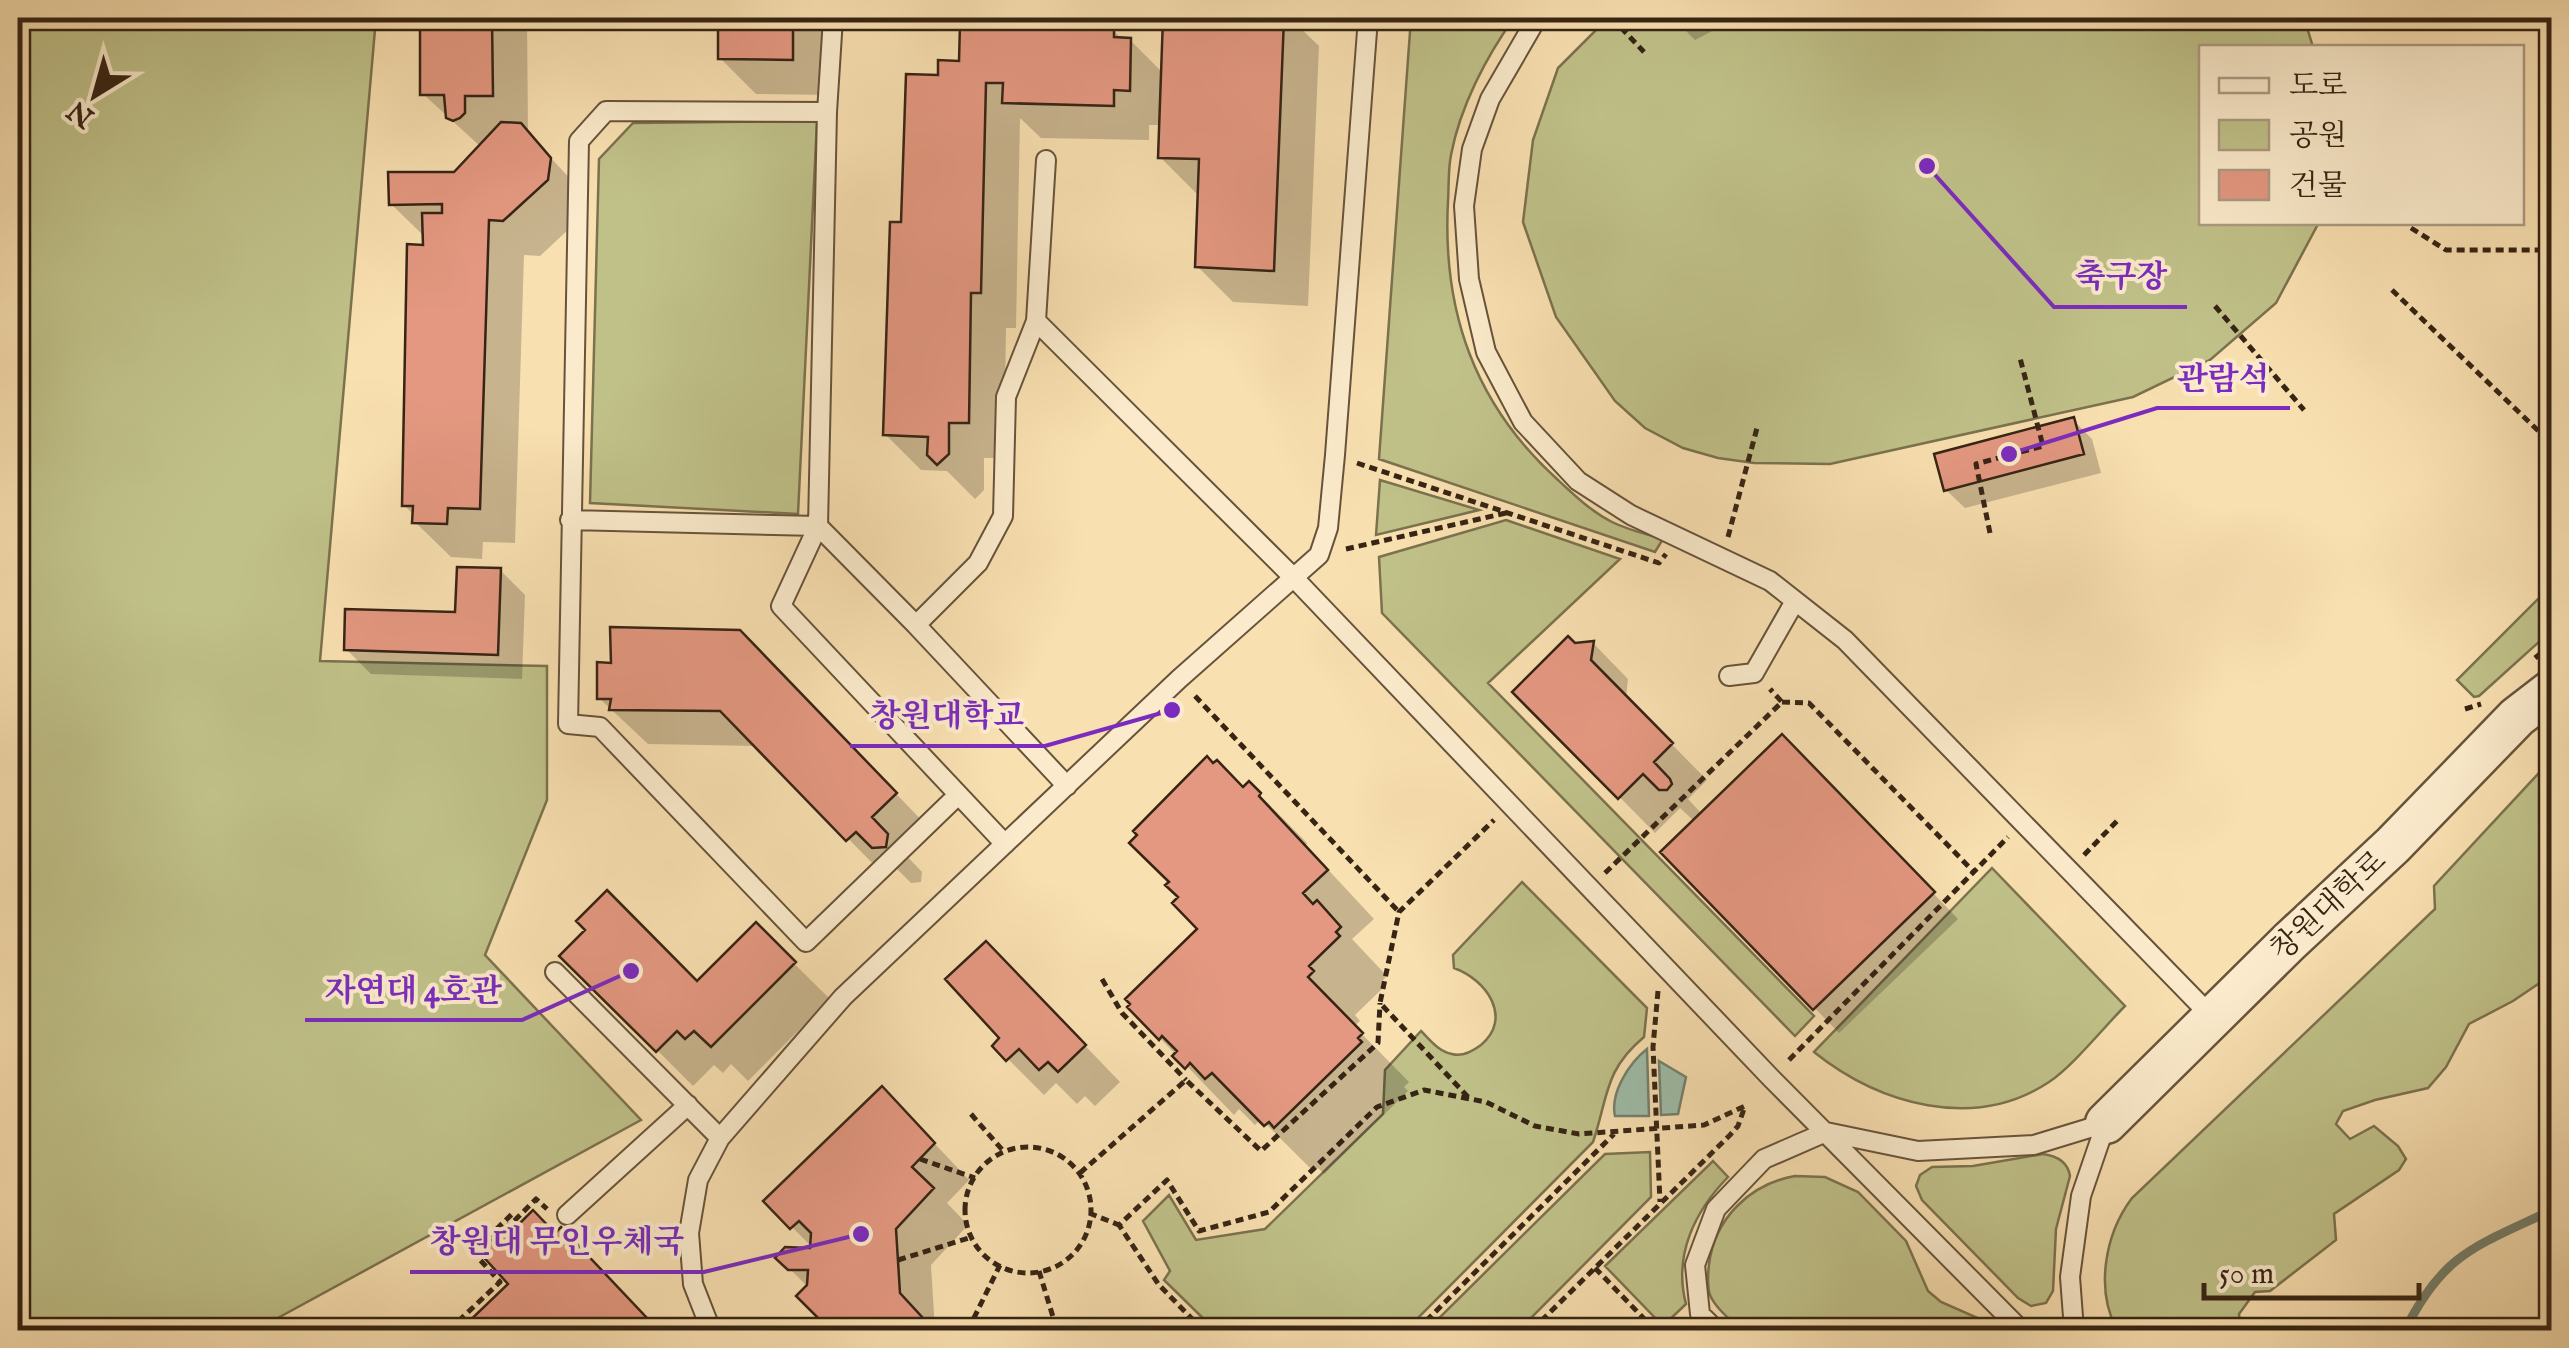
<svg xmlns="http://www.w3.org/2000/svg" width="2569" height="1348" font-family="'IM FELL English','Noto Serif KR',serif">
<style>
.green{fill:#c0c189;stroke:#7b724e;stroke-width:2.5}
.water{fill:#9ebdaa;stroke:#74806e;stroke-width:2.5}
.shadow{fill:#0003}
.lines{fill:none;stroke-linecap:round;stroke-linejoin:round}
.stream{stroke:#74806e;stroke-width:9}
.building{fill:#e49881;stroke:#362414;stroke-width:2.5}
.service-casing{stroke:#67533b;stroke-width:22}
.tertiary-casing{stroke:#67533b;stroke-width:45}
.path{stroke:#362414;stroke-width:5;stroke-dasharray:8 5;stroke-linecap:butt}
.service{stroke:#fbebcc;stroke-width:18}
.tertiary{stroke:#fbebcc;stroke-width:40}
.labels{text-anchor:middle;stroke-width:8;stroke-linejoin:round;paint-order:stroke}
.street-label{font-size:30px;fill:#362414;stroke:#fbebcc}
.leader{fill:none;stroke:#7b2cbf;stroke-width:4}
.callout-dot{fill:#7b2cbf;stroke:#fbebcc;stroke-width:4}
.callout-label{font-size:32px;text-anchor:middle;font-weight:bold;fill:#7b2cbf;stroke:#fbebcc;stroke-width:8;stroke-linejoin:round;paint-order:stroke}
</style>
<rect width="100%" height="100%" fill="#f9e0b1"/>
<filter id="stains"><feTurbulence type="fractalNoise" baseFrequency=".002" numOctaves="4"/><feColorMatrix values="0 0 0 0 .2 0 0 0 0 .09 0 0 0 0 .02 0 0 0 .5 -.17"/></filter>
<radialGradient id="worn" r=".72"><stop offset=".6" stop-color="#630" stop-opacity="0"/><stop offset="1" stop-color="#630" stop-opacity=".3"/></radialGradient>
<path class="green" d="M18,18H376L320,661L547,666V800L485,955L641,1120L276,1319L261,1330H18Z
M1411,18H1514C1486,57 1460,107 1451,155C1448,170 1449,186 1448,201C1442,312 1475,405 1558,480C1574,495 1592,512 1612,522C1628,530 1646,534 1663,539L1655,552L1379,459Z
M1608,18H2304L2313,47L2202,48V222L2317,223V226L2276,303L2210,360L2133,397L1830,464L1754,463L1718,458L1683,448L1645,428L1615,401L1556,317L1523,222L1533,140L1558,68Z
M817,121L798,514L590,503L599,159L633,123Z
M1380,480L1479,510L1376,535Z
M1506,520L1620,559L1488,683L1814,1016L1795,1036L1382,613L1379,557Z
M2551,586V631L2479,696L2474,697L2457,680Z
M2551,760V969L2541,982L2513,1001L2469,1024L2446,1067L2428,1088L2375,1100L2343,1111L2336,1124L2350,1139L2374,1126L2398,1146L2406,1159L2399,1170L2334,1214L2336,1240L2270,1291L2255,1292L2239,1314L2241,1330H2117C2095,1289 2105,1234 2132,1198L2435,909L2434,886Z
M1992,868L2125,1006C2104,1027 2073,1066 2049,1082C1974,1132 1879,1104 1814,1052Z
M1522,882L1647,1008L1644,1037C1604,1070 1608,1098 1593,1142L1410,1326L1401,1330H1215L1164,1280L1170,1271L1143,1221L1169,1195L1196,1240L1265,1229L1383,1114L1385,1070L1421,1031C1430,1040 1439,1052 1452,1054C1462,1057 1473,1051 1481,1045C1513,1018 1487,980 1454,968L1453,955Z
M1650,1152L1651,1197L1530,1319L1434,1323L1605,1154Z
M2043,1154C2057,1156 2068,1162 2070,1176L2056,1229L2053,1291L2046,1303L2031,1306L2018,1298L1922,1200L1916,1186L1920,1175L1932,1167L1973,1166Z
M1713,1161L1728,1177C1695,1211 1673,1255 1686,1304L1663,1326L1605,1266Z
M1795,1176L1825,1177L1858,1192L1906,1241L1928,1291L1941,1302L1980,1319L1991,1330H1741C1731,1320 1716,1309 1710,1295C1707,1286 1708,1273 1709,1264C1715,1218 1750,1184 1795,1176Z"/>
<path class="water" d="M1647,1049L1649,1116H1615C1610,1093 1629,1063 1647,1049Z
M1659,1061L1686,1077L1678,1114L1661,1115Z"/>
<path class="shadow" d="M422,18H527L528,133L586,196L583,216L540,256L524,255L515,543L483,542L482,559L451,557L415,522V516L404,505L425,237L391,204L455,174L481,147L423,94Z
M720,18H828V95L756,94L720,58Z
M1166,18H1290L1319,46L1308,306L1233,302L1197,266L1200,193H1196L1160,157L1161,125H1149V140L1041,138L1020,118L1016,328H1006L1004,458H984V490L975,499L947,471L921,470L885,434L904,225L940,78L961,63L1113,30L1123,40H1130L1164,74Z
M1673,18H1737L1695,40Z
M2073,420L2092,439L2101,473L1965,508L1946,490Z
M500,570L525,595L522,679L371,674L346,649L458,615Z
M1593,643L1628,679L1626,698L1707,780L1688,799L1702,814L1807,762L1958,919L1839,1033L1663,852L1695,822L1680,808L1655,833L1516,692L1574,646Z
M776,669L931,830L905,854L922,872L921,882L911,883L894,866L884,875L757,746L648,744L599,698Z
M1249,784L1307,843L1306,846L1374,919L1352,939L1387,976L1382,981L1386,985L1355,1015L1360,1021L1354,1026L1409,1082L1404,1087L1408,1091L1324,1174L1318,1168L1314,1172L1261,1119L1255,1125L1239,1109L1234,1115L1130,1007L1200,929L1243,790Z
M756,926L830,999L748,1081L731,1064L723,1073L714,1065L693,1086L563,956L697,984Z
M1022,980L1120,1082L1095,1106L1085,1096L1077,1104L1056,1083L1044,1095L995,1046L1003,1038Z
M918,1126L969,1180L947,1203L968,1225L931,1265L935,1330H833L800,1296L808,1287L779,1258L815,1250L766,1201Z
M514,1233L556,1236L596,1266L657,1330H464L512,1284Z"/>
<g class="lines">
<path class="stream" d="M2405,1330C2444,1252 2477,1246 2552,1210"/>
</g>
<path class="building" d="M420,18H492L493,96H465V113L460,118L453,121L446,118L444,95H420Z
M718,18H793V60L718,59Z
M1163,18H1284L1274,271L1195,267L1199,159L1158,158Z
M960,24L1114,27V37L1131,38L1130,91L1114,90V106L1002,103L1003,83H986L981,293H971L969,423H949V454L937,465L927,455L928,437L883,435L890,222H901L906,74L938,75V60L959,61Z
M501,122L521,123L551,158L548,180L503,221L489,220L480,509L448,508L447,524L412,523L413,506H402L407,244L423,245L422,213H442V204L389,205L388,172H454Z
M2074,417L2084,454L1944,491L1934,454Z
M457,567L501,568L498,655L344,650L345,609L455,612Z
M610,627L740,630L897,793L872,817L888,834L886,847L872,848L856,832L846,841L720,711L609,710L611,699H597V662L611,663Z
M1568,636L1575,643L1594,641L1591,660L1673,743L1654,762L1670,779L1672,784L1667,790H1659L1643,774L1618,799L1512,692Z
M1782,734L1935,892L1813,1010L1660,852Z
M1207,756L1213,763L1217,760L1243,787L1249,781L1261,793L1259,796L1328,870L1303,893L1313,904L1317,900L1341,927L1336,932L1340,936L1309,966L1314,971L1308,977L1363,1033L1358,1038L1362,1042L1274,1128L1269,1122L1264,1126L1212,1073L1205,1079L1190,1063L1185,1069L1172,1056L1177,1051L1162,1036L1159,1040L1127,1007L1130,1004L1125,999L1197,929L1172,903L1178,897L1165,885L1169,882L1129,843L1137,835L1133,831Z
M607,890L697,981L756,922L796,962L711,1047L694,1031L685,1039L677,1031L656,1052L559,956L585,930L576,921Z
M986,941L1086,1045L1058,1072L1048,1062L1039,1070L1019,1049L1006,1061L992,1046L999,1038L945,979Z
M882,1086L935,1143L912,1167L934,1188L896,1229L900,1293L934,1330H830L796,1296L807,1285L808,1270H788L775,1258L785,1247L810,1248L811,1233L799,1221L790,1229L763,1201Z
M533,1210L555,1233L561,1227L646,1317L632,1330H460L508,1284L479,1252L508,1224L514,1229Z"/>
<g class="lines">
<defs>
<path id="service" d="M833,18L827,112L818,526L781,606L1005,844
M1537,18L1490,99L1472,149L1464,206L1469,279L1486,352L1523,422L1578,481L1631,515L1770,581L1845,640L2212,1017
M827,112L606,111L579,141L568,724L600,727L806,942L958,795
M1036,321L1295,579L1771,1078L2021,1330
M570,520L818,526L916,625L1067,786
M916,625L978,563L1003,516L1006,397L1036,321L1046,160
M1729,676L1754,673L1795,601
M555,972L720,1138
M567,1215L688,1105
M711,1330L693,1284L689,1233L698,1180L720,1138L843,997L1179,679L1319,555L1328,528L1335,455L1368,18
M1716,1330L1700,1314L1695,1265L1716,1209L1764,1159L1826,1132L1918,1151L2034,1145L2106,1123
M2074,1330L2070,1277L2081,1196L2106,1123"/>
<path id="tertiary" d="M2106,1123L2290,941L2393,845L2517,717L2552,690"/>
</defs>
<use href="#service" class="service-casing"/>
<use href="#tertiary" class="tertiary-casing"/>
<path class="path" d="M1612,18L1644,52
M1389,28L1454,18
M2411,228L2446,250H2552
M2392,290L2552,444
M2215,306L2304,410
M1357,463L1659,563L1666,554
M1990,533L1976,464L2043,446L2020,358
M1728,537L1757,428
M1346,549L1506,513
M2535,658L2552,644
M1195,696L1399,912
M1782,702L1809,703L1973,871
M2465,709L2481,704
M2084,855L2120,818
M1605,873L1782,702L1770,689
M1102,979L1122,1013L1186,1080
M1658,991L1653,1047L1660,1202
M1789,1060L2008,837
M1468,1097L1380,1003L1399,912L1494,820
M971,1114L1005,1153
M965 1210a63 63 0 1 1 126 0a63 63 0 1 1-126 0Z
M920,1159L975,1178
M1080,1173L1186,1080L1261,1151L1378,1043L1380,1003
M1089,1213L1119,1225
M898,1260L972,1237
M1595,1268L1655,1330
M1039,1271L1057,1330
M449,1330L500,1282L473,1252L512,1214L516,1219L536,1199L547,1209
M968,1330L1000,1265
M1203,1330L1159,1285L1119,1225L1167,1180L1199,1231L1269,1212L1377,1107L1424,1090L1486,1102L1535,1126L1579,1134L1704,1125L1745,1106
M1417,1330L1614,1134
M1425,1330L1536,1326
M1532,1330L1730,1135L1738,1126L1745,1106"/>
<use href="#service" class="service"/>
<use href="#tertiary" class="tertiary"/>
</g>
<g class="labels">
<g class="street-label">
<text transform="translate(2328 905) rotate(-43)" y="10">창원대학로</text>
</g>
</g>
<path class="leader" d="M1927 166L2054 307H2187M2009 454L2157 408H2290M1172 710L1045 746H850M631 971L522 1020H305M861 1234L704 1272H410"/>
<g class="callout-dot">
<circle cx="1927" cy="166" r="10"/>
<circle cx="2009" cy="454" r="10"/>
<circle cx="1172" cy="710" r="10"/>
<circle cx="631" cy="971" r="10"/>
<circle cx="861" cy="1234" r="10"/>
</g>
<g class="callout-label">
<text x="2121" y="287">축구장</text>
<text x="2223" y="389">관람석</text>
<text x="947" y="726">창원대학교</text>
<text x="413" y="1001">자연대 4호관</text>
<text x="557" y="1252">창원대 무인우체국</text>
</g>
<rect width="2569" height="1348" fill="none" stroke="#f9e0b1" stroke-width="60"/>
<rect x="20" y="20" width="2529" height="1308" fill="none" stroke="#362414" stroke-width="5"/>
<rect x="30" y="30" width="2509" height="1288" fill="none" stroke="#362414" stroke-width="2.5"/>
<rect x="2199" y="45" width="325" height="180" fill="#fbebcc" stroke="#ac9b82" stroke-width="2.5"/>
<rect x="2219" y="78" width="50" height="15" fill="#fbebcc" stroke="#ac9b82" stroke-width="2.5"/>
<text x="2289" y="95" font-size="30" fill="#362414">도로</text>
<rect x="2219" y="120" width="50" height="30" fill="#c0c189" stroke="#ac9b82" stroke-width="2.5"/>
<text x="2289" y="145" font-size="30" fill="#362414">공원</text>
<rect x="2219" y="170" width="50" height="30" fill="#e49881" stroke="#ac9b82" stroke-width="2.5"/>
<text x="2289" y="195" font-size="30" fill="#362414">건물</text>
<g transform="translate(95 95) rotate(217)" stroke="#fbebcc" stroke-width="8" paint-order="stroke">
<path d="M0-8L18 38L0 25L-18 38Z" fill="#362414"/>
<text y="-15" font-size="28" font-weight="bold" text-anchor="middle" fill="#362414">N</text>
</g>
<path d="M2204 1283v15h215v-15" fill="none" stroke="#362414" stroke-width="5"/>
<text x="2219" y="1283" font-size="30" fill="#362414" stroke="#fbebcc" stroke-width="8" paint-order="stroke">50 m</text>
<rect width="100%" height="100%" filter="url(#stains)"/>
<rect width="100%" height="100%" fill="url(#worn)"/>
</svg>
